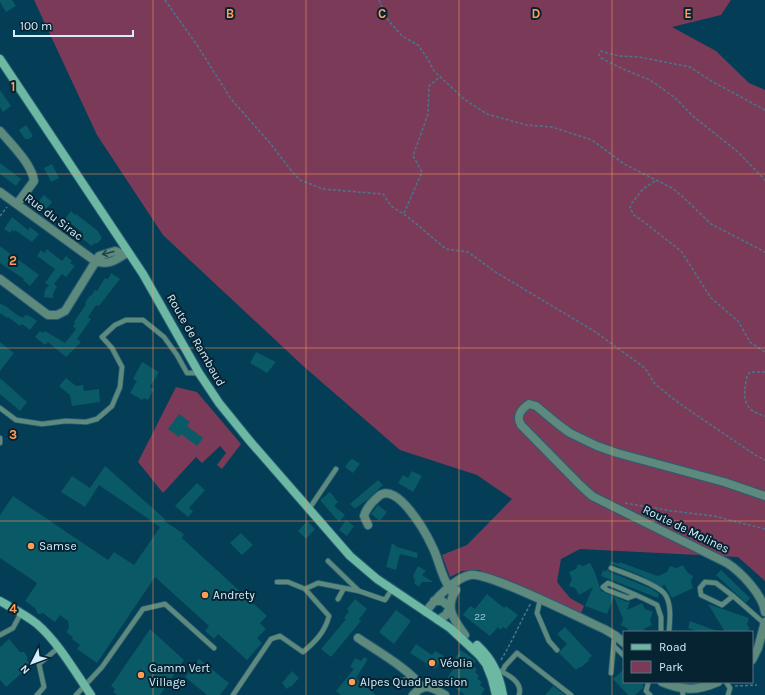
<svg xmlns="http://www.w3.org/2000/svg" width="765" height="695" font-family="Karla,sans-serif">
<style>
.green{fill:#7b3b58}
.building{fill:#0a5967}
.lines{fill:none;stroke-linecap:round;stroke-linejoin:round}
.lane-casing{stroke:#295d74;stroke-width:6}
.street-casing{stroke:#295d74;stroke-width:10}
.secondary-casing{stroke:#295d74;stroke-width:10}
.path{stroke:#48778d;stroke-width:1.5;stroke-dasharray:3 2;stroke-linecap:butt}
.lane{stroke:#5d8a7c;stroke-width:4.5}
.street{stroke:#5d8a7c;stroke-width:8}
.secondary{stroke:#6db8a2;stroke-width:8}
.oneway{stroke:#204248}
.grid{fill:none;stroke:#fe9c58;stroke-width:1;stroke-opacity:0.55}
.poi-dot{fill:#fe9c58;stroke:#062331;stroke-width:1.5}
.labels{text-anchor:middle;stroke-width:4;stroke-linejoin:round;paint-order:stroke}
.number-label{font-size:10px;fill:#a1c8d7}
.street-label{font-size:12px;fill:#d3edfc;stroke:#062331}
.poi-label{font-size:12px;fill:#d3edfc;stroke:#062331;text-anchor:start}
.grid-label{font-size:13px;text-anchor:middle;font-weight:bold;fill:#fe9c58;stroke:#062331;stroke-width:4;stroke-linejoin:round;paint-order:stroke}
</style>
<rect width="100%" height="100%" fill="#043d56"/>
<path class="green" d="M34,0H731L721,15L672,27L716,51L749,83L765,90V581L738,557L580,549L561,559L557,582L570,598L584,606L581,613L479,570L462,571L450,577L442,555L467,545L512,499L477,475L400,450L302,365L163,235L97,135Z
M176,387L197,392L241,444L222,469L217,465L226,453L220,446L202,463L196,457L163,493L138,462Z"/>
<path class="building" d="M0,0H12L16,6L6,12L0,2Z
M0,90L11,106L3,112L0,107Z
M26,125L33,136L29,139H25L19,130Z
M0,163L21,179L16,186L0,174Z
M52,164L59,178L51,182L44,168Z
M44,195L52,202L46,209L38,202Z
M71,211L75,215L76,214L98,231L102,238L98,243L93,244L92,246L80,237L83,233L65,219Z
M12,217L28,230L30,227L39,234L32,242L15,230L14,232L12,230L10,233L4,229Z
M0,246L39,275L30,286L23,280L24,279L0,263Z
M47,249L62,261L66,256L72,261L70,263L75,266L66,277L62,274L54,284L57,286L53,294V298L44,297L45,290L49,285L45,283L55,269L37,256L41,250L44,253Z
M111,273L120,279L99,306L96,305L88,317L91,319L77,339L81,342L66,357L48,342L45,345L35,337L40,331L43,333L45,331L65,343L76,329L73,326L75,323L74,322L86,304L85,303L90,295L91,296L95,290L97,291L105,278L108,279Z
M0,303L4,306V305L20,317V316L23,318L25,315L27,316L28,315L37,321L30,330L22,324L20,326L8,317L7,318L0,313Z
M0,342L14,353L0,371Z
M256,352L276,362L267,373L250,363Z
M142,362L159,372L150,387L154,389L148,400L144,398L142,400L130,393L137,381L133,379Z
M0,378L27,402L20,411L0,394Z
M66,378L76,386L83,385L84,391L99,389L100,402L72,406L70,395L59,386Z
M179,414L190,422L187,426L203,438L197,446L181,434L179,437L168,429Z
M353,459L360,464L353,473L345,467L350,460Z
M105,466L165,519L164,521L184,534L182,538L267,616L260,623L266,629L257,638L262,643L247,660L218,634L214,639L205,631L209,626L155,577L97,663L77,649L80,645L72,639L73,637L66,632L69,628L68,621L60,615L55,622L43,613L39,614L37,613L36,609L25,601L37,583L0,558V515L13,496L108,560L114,552L134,565L160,527L99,485L85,507L61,492L72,476L90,488Z
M412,471L422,476L413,492L398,483L403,475L408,478Z
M378,480L383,485L367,500L356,508H354L350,504Z
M197,483L205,490L189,508L193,511L188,517L175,506Z
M330,492L338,502L334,506L345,515L339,522L320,500Z
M378,505L387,512L380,521L371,514Z
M346,520L354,526L347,536L339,530Z
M307,521L315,529L306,539L298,531Z
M241,533L253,545L242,555L230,543Z
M392,543L397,547L418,553L417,558L400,554L396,570L386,567Z
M611,561L619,564V562L658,576L667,572L670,566L676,568L683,565L687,572L693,576L691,582L693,588L672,598L664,584L663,587L640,575L612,564L609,565Z
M590,563L594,570L601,591L627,602L630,601L627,610L642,603L645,609L653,612L650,620L652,625L644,629L643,632H629L627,628L621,625L623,619L614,597L607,614L585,606L593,587L579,595L575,588L569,586L572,579L569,572L576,569L578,564L583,566Z
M418,566L426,571L422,575L433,582H422L419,587L414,583L415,581L413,576Z
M607,569L610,572L652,589L659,594L658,598L601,576L603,570L606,572Z
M721,570L750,598L746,603L716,575Z
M487,594L504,608L506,606L518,615L506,629L503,627L500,630L498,627L490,636L463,615L470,606L475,609Z
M355,599L367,609L359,619L361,621L331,657L321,649L346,619L344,618L349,611L347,609Z
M708,604L749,618L747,624L750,629L744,632H725Z
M396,610L411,621L394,644L379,632Z
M690,621L717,631V632H699L688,628Z
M565,627L592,656L588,659L590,660L580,668L579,667L576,670L559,653L561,650L567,644L557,634Z
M150,629L184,660L160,695H117L113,692L115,689L111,686Z
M9,639L20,652H24L27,656V660L31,665L6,687L0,680V647Z
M416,644L432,655L435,651L444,656L435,669L410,653Z
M461,650L476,661L472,666L477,669L475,672L479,676L477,679L482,682L480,685L485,689L481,695H465L445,681L459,661L455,658Z
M364,657L368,659L356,678L376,695H341L336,691L354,669L350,667L355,658L361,661Z
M199,659L229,683L220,695H207L185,677Z
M624,669V682H643V688L635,695H628L613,679Z
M292,671L299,678L291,687L290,686L287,689L282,683Z
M553,686L565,695H545Z"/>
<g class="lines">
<defs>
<path id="lane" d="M0,408L16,420L42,424L66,421L86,422L97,419L112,406L120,387L122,367L112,348L102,337L115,325L126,320H143L164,337L177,355L187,373H199
M0,438V443
M309,509L336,469
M328,561L359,591L385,600L392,589
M611,568C624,573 655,583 664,593C672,602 670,621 669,632
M277,582H288L305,589L318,583L359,591
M636,595L628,598L607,590L603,587L608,583C625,590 641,597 657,605L661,617V632
M733,596L722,605L701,595L700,588L705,582L716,583L733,596L765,624
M338,599L344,588
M540,600L537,613L549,641L557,650
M0,635L13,628L21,613
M614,646L624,656
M500,671C509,675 523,683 519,695
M502,672L505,666L517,653L571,695
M611,673L614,641L616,636
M400,681L414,678
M647,682L648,684L646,691L650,695
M726,682L730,688L728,695
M682,689L683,695
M37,695L44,687L39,664L58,648
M76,695L102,667L143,609L165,604L214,648
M233,695L271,639L280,636L303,652C315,642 325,632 329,616L305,589"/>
<path id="street" d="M0,131C11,144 32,164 34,181L17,204
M0,192L95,261C109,266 115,260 127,253
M0,279L48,315H57L65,311L99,256L115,251L124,254
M765,496L724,482L617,453L597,446L570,433L559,425L536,406L529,404C520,410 516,416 521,425L580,485L592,496L727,563C741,572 763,595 765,612
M368,525L364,516C366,509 373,501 379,496C397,481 426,533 432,546C437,555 439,566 443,575C445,582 450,588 453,594
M456,590C444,608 454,620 465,635
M434,601H442L450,607L446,615L438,620
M426,612C434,600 455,578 470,575C487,571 584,620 606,630L616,636L624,643
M358,638C374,649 414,672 422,688
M752,660L758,648L765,622
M662,682C684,691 697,691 718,682
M413,695C424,682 432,687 445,695"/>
<path id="secondary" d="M0,59L143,274L199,373L219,403L249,440L350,556L377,579L450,628L479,655L486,664L492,679L496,695
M0,601C12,608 26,615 37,624C58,642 75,672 91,695
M477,645C493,660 499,674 503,695"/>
</defs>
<use href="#lane" class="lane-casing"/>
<use href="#street" class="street-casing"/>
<use href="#secondary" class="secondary-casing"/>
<path class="path" d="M165,0L197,45L231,99L270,143L290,169L300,180L323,189L383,194L391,206L408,217L446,249L468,252L497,273L594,331L645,368L655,384L676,401L755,455L765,460
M379,0L388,20L402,36L418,45L428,59L434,71L464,99L487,114L526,125L552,127L592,140L624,164L672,188L683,197L711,224L765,252
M765,110L713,82L690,67L639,57L619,56L601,51L599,55L601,58L623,69L650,80L674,97L694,117L738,152L765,180
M655,181L643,189L632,203L630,207L631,210L634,215L644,222L681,251L711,298L738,321L750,342L765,352
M404,213L422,172L413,156L428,114L429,86L440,77
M0,216L7,207
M765,372H750L747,376C743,397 742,410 765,416
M625,503L672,511L714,516L765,529
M501,660C512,642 520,622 531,603
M735,686L757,685"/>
<use href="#lane" class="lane"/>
<use href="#street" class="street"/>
<use href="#secondary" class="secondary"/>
</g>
<defs><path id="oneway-shaft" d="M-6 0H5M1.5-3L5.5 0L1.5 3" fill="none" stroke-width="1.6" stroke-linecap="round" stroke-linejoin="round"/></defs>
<use class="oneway" href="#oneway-shaft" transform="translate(108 253) rotate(166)"/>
<path class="grid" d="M153,0V695M306,0V695M459,0V695M612,0V695M0,174H765M0,348H765M0,521H765"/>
<g class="poi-dot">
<circle cx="31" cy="546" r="4"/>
<circle cx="205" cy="595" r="4"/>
<circle cx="432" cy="663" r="4"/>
<circle cx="141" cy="675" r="4"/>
<circle cx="352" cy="682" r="4"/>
</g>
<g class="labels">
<g class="number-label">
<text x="480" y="620">22</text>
</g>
<g class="street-label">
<text transform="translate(54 217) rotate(37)" y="4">Rue du Sirac</text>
<text transform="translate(196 340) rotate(60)" y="4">Route de Rambaud</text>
<text transform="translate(686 529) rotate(26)" y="4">Route de Molines</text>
</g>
<g class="poi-label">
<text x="39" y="550">Samse</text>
<text x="213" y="599">Andrety</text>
<text x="440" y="667">Véolia</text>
<text x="149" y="672">Gamm Vert<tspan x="149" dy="14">Village</tspan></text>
<text x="360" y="686">Alpes Quad Passion</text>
</g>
</g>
<g class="grid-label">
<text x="230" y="18">B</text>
<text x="382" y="18">C</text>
<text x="536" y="18">D</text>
<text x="688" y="18">E</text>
<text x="13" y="91">1</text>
<text x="13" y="265">2</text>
<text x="13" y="439">3</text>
<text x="13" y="613">4</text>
</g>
<rect x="623" y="631" width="130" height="52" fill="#062331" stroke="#587482"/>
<rect x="631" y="644" width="20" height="6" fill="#6db8a2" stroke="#587482"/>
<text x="659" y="651" font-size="12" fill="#d3edfc">Road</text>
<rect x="631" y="661" width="20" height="12" fill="#7b3b58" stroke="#587482"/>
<text x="659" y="671" font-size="12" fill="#d3edfc">Park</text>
<g transform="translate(32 663) rotate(228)" stroke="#062331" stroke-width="3" paint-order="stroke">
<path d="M0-3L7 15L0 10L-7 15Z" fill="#d3edfc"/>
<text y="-6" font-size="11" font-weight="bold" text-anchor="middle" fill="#d3edfc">N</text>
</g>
<path d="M14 30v6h119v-6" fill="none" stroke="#d3edfc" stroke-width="2"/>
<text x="20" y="30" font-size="12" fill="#d3edfc" stroke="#062331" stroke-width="3" paint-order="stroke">100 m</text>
</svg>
